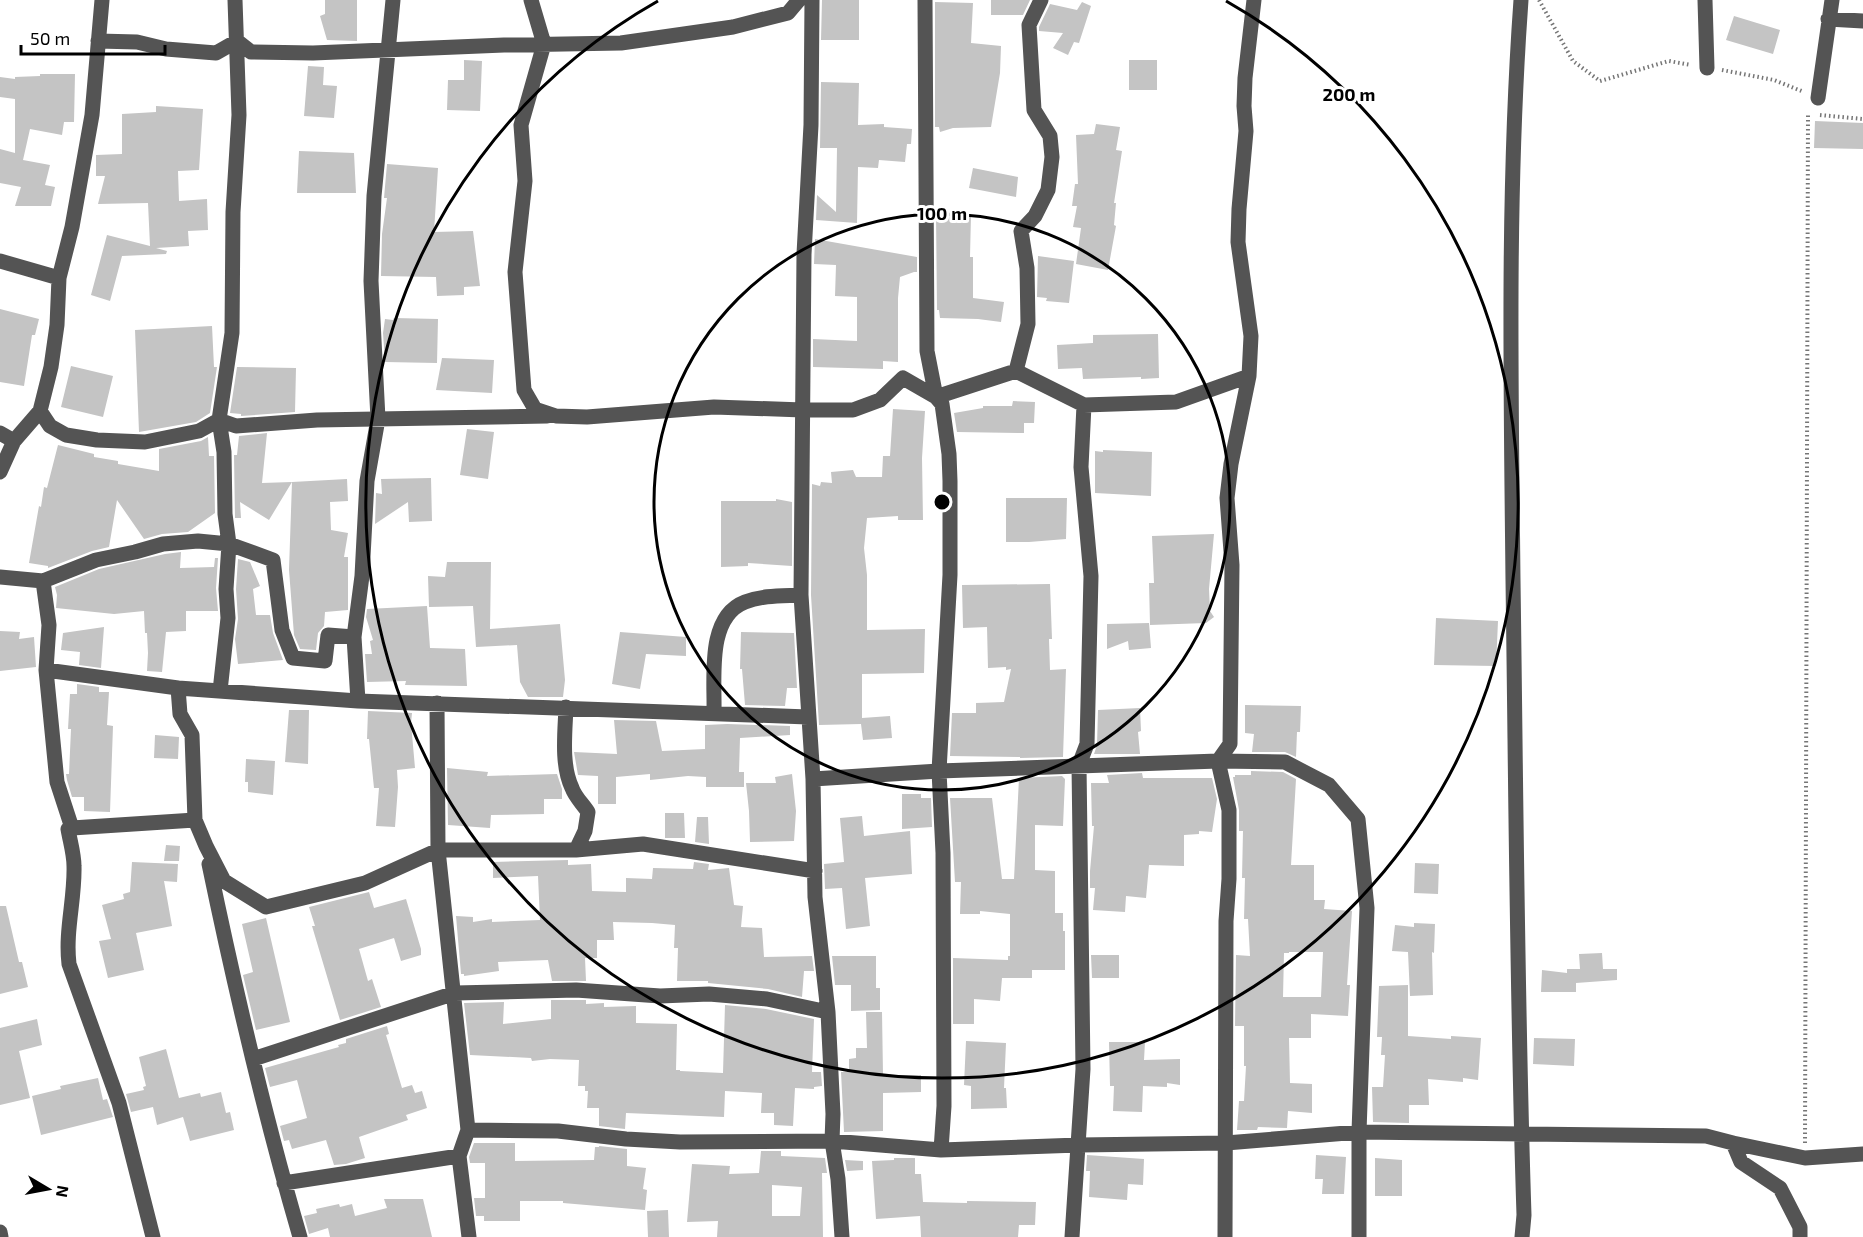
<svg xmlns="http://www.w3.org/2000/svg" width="1863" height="1237" font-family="'Exo 2',sans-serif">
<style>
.building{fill:#c4c4c4;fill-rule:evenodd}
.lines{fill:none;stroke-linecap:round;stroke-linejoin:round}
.path{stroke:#767676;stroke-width:4;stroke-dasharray:1.5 3;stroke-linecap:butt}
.minor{stroke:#545454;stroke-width:15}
.ring{fill:none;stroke:#000;stroke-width:3}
.centre{fill:#000;stroke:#fff;stroke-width:3}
.ring-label{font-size:18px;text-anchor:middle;font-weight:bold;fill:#000;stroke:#fff;stroke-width:6;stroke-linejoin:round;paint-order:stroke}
</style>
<rect width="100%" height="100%" fill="#fff"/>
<path class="building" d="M325,0H357V41L327,40L320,16L325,14Z
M822,0H859V40H821Z
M991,0H1030L1023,15H991Z
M935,2L973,3L971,43L1001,46L1000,73L991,127L953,128L940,132L939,127H935Z
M1082,2L1091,6L1079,43L1074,42L1068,55L1053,48L1063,33L1039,31V27L1050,4L1077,10Z
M1734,16L1780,30L1773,54L1726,40Z
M464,60L482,61L480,111L447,110L448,80H464Z
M1129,60H1157V90H1129Z
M308,66L324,67L323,85L337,86L334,118L304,116Z
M40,74H75L74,122H64L62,135L30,129L23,160L50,165L45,185L55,187L51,206H15L21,187L0,183V149L15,153V99L0,97V77L15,79V77L40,76Z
M821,82L859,83L858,125L884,124V127L912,129L911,144H907L905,162L879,160L878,168L858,167L857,223L816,220L817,195L836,212L837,148H820Z
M156,106L203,109L199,170L178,171L179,201L207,199L208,230L188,231L189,246L156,248L167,251L166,254L122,256L110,301L91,295L107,235L150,246L148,203L98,204L105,176H96V155L122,154V114L156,112Z
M1815,121L1863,123V149L1814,148Z
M1096,124L1120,127L1116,150L1122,151L1114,203H1116L1114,225L1116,226L1108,270L1076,264L1081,228L1073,227L1077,206H1072L1075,184H1078L1076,135L1094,134Z
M299,151L354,153L356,193H297Z
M387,164L438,168L434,232L473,231L480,286L464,287V295L437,296L436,277L381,276L382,234L387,198H384Z
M973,168L1018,177L1016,197L969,188Z
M936,214H971L970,257H973V298L1004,302L1001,322L978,319L940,318L939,310H937Z
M815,239L917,257V272H914L900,277L898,298V362L883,361V369L813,367V339L857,341V297L835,296L836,265L814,264Z
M1038,256L1074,261L1069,303L1046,301L1047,298L1037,297Z
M0,309L39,319L35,335H32L24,386L0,382Z
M394,318L438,319L437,363L385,362L383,333L385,319L393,320Z
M212,326L214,367H217L210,413L196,422L139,432L135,330Z
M1158,334L1159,378L1141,379V377L1083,379L1082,368L1058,369L1057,345L1093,343V335Z
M442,358L494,360L492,393L436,390Z
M71,366L113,376L103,417L61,407Z
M237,367L296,368L295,412L241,416V414L230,413Z
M1013,401L1035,402L1034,423H1024V433L957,432L954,413L983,408V406H1012Z
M893,409L925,411L922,458L923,520H898V516L867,518L864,548L867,575V630L925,629L924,673L862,674V718L890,716L892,738L863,740L861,724L819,725L811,595L812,484L820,486L821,482L832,483L831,472L853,470L856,477H882L883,456H890Z
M467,429L494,432L488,479L460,475Z
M267,433L262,483L292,482L269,520L240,502L241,518H235L234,455H237L239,436Z
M208,437L209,456H214L215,513L188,532L162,534L144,539L117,500L109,547L92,551L48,568V566L29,563L39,506L41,507L44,487L47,488L58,445L94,454V457L118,461V464L159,471V449L201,441Z
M1103,450L1152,452L1151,496L1095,493V451L1103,452Z
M431,478L432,521L409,522L408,502L375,524L376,493L382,494L381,479Z
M347,479L348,501L330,502L331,530L348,533L344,557H348V610L325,612L324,626L318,633L316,650L300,649L294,635L289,570L292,482Z
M1006,498H1067L1066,539L1029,542H1006Z
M776,499L792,502V566L748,563V566L721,567V501H776Z
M1214,534L1209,589L1210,611L1214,617L1206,623L1150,625L1149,583H1154L1152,536Z
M181,552L180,568L214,567L215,558H218L216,588L218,611H186V631L166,632L162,672L147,671L148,653L147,633H145L144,611L114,614L56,608L57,595L55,587L99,569L165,554Z
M238,559L250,562L260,586L253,589L256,615H270L273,633L283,660L238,664L235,639L238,619L236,589Z
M447,562H491L490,629L560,624L565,680L563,697H528L520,682L517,645L476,647L473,606L429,607L428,576L445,577Z
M1050,584L1052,639H1049L1050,670L1066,669L1063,757L1020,758V757L950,756L952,713H976V703L1004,702L1011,669L1006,670V667L988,668L987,627L963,628L962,585Z
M427,606L430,648L465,649L467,686L405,685L406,681L367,682L365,654H372L370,641L373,640L366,617L367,609Z
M1436,618L1498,621L1496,666L1434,665Z
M1149,623L1151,648L1129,650L1128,641L1107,649V624Z
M104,627L101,668L79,665L80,652L61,650L63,633Z
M0,631L20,632L19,639L34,637L36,667L0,671Z
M620,632L686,637V656L646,654L640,689L612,684Z
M741,632L794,633L797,688H787L785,706L745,705L742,669H740Z
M77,684L99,687V692H109L107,725L113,726L110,812L84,811V797H72L67,780L66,774H69L71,729H68L70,694H77Z
M1245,705L1301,706L1300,732H1297L1296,757L1285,752H1252L1254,734L1245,733Z
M1140,708L1141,731L1138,732L1140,754H1094L1097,745L1098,710Z
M289,710H309L308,764L285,762Z
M368,711L412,713L411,723L415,768L397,770L398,787L395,827L376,826L379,788H374L369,739H367Z
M614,720L656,721L662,751L705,749V725L727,724L790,726V735L740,738L739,772H744V787H706V777L688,776L650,780V774L616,777V804H598V776L578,775L574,752L617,754Z
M155,735L179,737L178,759L154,758Z
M246,759L275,761L273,795L248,792V782H245Z
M447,768L488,772L487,776L557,774L562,789V799H544V814L491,815L490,828L448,825Z
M1251,771L1283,772L1296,779L1291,865H1314V900H1325L1324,909L1352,911L1347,985H1350L1348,1016L1311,1014V1038H1289L1290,1083L1312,1084V1113L1288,1111L1287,1128L1258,1127L1257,1130H1237L1239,1101H1244L1246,1066H1244V1026H1235L1236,955L1250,956L1248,919H1244L1245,878H1242L1243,831H1239V810L1233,777H1235V775H1251ZM1289,952H1323L1321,997H1283L1284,953H1289Z
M1142,773L1143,778H1212L1217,799L1212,832L1199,831V834L1184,835V866L1149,865L1146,898L1126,896L1125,912L1093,910L1095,888H1090V871L1094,826H1092L1091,783H1109L1107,775Z
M792,774L796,811L794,841L750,842L749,811L746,783H776L775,777Z
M1062,776L1065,779L1063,826L1035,825V870L1055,871V913H1063V931H1065V970H1032V978H1002L1000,1001L974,999V1024H953V958L1008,960V956H1010V914L980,911V914H960L961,882H955L950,798H992L1002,879H1014L1019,778Z
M902,794H921V798H931L932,827L902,829Z
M665,813H684L685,838H665Z
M862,816L864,836L910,831L912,874L865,878L870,926L846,929L842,888L825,889L824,864L844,862L840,818Z
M697,817H708L709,844L695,842Z
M166,845L180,846L179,861H164Z
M568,860V865L591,864L592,891L626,892V878L652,879L653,868L693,869L694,862L709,864L708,870L729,868L734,905L743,906L741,927L762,928L764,957L812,956L814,971H804L802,997L768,989L708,983V981H677L678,948H674L675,925L652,923L613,922L614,940H597V958H585L586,981H552L548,960L498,962L499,971L464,976V974H461L456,916L473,917V922L492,919V922L540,920L538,876L493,878V862Z
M132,862L178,864L177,882L164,881L172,926L136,933L144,970L108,978L99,941L111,939L102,905L124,899L123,894L130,892Z
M1415,863L1439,864L1438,894L1414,893Z
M369,892L374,908L406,899L421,949V955L401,961L394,938L359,949L368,981L372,979L381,1007L340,1020L312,926H315L309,907Z
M0,906H6L19,962H22L28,987L0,994Z
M266,918L290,1022L256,1030L243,975L253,972L242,924Z
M1414,923L1435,924L1434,953L1432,952L1433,995L1410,996L1408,952L1392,951L1395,925L1414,927Z
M1602,953L1603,969H1617V980L1576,983V992H1541L1542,970L1567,973V969H1580L1579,954Z
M1091,955H1119V978H1092Z
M832,956H876V988H880V1010L851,1011V985H835Z
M1408,985V1036L1451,1039V1036L1481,1038L1478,1080L1463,1078V1082L1428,1079L1429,1105H1409V1123L1373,1122L1372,1087H1383L1385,1055H1381L1382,1037H1377L1379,986Z
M551,1000H586V1004L604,1003V1007L636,1006V1023L677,1024L676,1070H680V1071L723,1073L725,1005L766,1009L814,1019L812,1072H821L822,1086L814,1087V1089L795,1088L793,1126L774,1125V1113H761L762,1093L725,1091L724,1117L626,1113L625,1129L599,1126V1108H587L588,1091H585V1086H578L579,1060L550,1059L532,1061L531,1058L470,1055L464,1003L504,1002L503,1024L551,1019Z
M866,1012H882L883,1075H921V1092L883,1093V1131L844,1132L841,1072H849V1059L856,1058V1048H867Z
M37,1019L42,1045L19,1051L30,1098L0,1105V1028Z
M387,1026L389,1034L386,1035L402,1088L412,1085L415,1093L422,1091L427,1108L406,1115L408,1120L359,1137L365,1158L346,1164L334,1165L326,1140L292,1149L289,1140L284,1141L280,1126L307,1118L297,1080L270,1087L265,1068L339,1047L338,1045L346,1043V1039Z
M1534,1038L1575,1039L1574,1066L1533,1064Z
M966,1041L1006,1043L1004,1088H1006L1007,1108L971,1109V1086L964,1085Z
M1109,1042H1145L1144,1060L1180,1059V1085L1167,1083V1087L1143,1086L1142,1112L1113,1111L1114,1086H1110Z
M166,1049L179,1098L200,1093L201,1097L221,1092L226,1113L230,1112L234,1130L190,1141L183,1117L157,1125L153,1107L131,1112L126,1094L144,1090L143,1087L146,1086L139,1057Z
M98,1078L103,1100L107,1099L113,1117L41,1135L32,1096L61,1089L60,1086Z
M474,1143H515V1161L594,1160L595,1147H599V1146L627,1149V1166L646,1168L643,1189L647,1190L645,1210L563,1203V1201H520V1221H484V1216H476L474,1198H485V1163H470L469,1157Z
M761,1151H781V1156L825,1158L827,1173H822L823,1237H717L718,1221L687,1222L692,1164L730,1166L729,1174L759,1173ZM772,1185L802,1187L800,1216H772Z
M1087,1155L1144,1159L1143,1185L1128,1184L1127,1200L1089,1197L1090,1171H1086Z
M1316,1155L1346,1157L1344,1194H1322L1323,1179H1315Z
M894,1158H915V1174H921L923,1202L967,1203V1201L1036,1202L1035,1225H1019L1018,1237H921L920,1216L876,1219L872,1161L894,1160Z
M1375,1158L1402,1160V1196H1375Z
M845,1160L863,1161V1170L847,1171Z
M384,1199H423L432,1237H330L328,1228L309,1234L304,1216L317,1213L316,1209L339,1204L340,1207L352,1204L355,1216L387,1208Z
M668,1210L669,1237H648L647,1211Z"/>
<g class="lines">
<path class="path" d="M1539,0L1573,61L1600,81L1669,61L1691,65
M1722,70L1774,80L1804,92
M1820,115L1863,119
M1805,1143L1808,114"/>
<path class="minor" d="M531,0L544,44L521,125L525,181L515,272L524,390L535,409L556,416L587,417L714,407L803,410H853L880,400L903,378L936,397L1016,371L1028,324L1027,268L1021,231L1035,216L1048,190L1052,157L1050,136L1034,110L1029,25L1041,0
M812,0L811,125L804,254L801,595L813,779L815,897L828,1012L833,1114L832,1141L838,1179L842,1237
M1521,0C1507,193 1511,386 1513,580C1516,792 1517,1004 1524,1215L1522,1237
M1705,0L1707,68
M1828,19L1863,21
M98,41L137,42L166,49L216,53L237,41L251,52L313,53L504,45L621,43L733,27L788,13L799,0
M1818,98L1832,0
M0,261L59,278
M1016,371L1084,405L1176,402L1249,376
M40,411L50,426L66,435L97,440L145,442L199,431L219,420L236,426L317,420L547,416
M0,433L14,441
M0,472L14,441L40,411L51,367L57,325L59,278L72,227L92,115L102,0
M0,577L43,581L49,625L46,670L57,782L72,828L68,829C70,841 74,854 74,866C75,899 65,931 69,964L119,1103L153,1237
M43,581L96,560L135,552L163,544L198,541L229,544L273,560L282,630L293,658L325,661L328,635L354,637
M46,670L178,688L180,714L192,735L195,820
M178,688L358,701L808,717
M220,691L228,618L226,589L229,544L225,514L224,452L219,420L232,333L233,212L239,115L235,0
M358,701L354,637L362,576L367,481L378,419L371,281L374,196L393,0
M437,703L438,850L468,1130L459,1156L469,1237
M566,707C565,733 561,765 572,788C575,797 583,804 588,812L585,831L576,850
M714,713C715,679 706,617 745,602C763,595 783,596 801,595
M813,779L939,771L1218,761L1285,762L1329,785L1358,819L1367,908L1359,1132V1237
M72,828L195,820L206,846L224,881L266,907L365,883L438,850H576L643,844L815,871
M209,864C235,989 264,1114 300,1237
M253,1059L455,993L576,990L660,996L709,994L767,999L828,1012
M468,1130L558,1131L626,1139L680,1142L832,1141L941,1150L944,1106L943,853L939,771L950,575V481L949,454L942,404L936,397L927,351L925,0
M1733,1143L1805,1158L1863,1154
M941,1150L1079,1145L1226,1143L1359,1132L1706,1136L1733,1143L1741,1162L1780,1188L1800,1227V1237
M284,1183L459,1156
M0,1232L1,1237
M1072,1237L1083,1069L1079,765L1087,744L1091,576L1081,467L1084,405
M1225,1237L1226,921L1229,879V810L1218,761L1230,744L1232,565L1227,498L1231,464L1249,376L1251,336L1238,242L1239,209L1246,131L1244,106L1245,78L1254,0"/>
</g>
<g class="ring">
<circle cx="942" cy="502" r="288"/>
<path d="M1226 1A576 576 0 1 1 658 1"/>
</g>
<circle cx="942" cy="502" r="9" class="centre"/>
<g class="ring-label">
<text x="1349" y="101">200 m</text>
<text x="942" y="220">100 m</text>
</g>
<g transform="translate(48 1189) rotate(100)" stroke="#ffffff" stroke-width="4.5" paint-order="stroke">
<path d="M0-4.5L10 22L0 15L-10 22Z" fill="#000000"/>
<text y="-9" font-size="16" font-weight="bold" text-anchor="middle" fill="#000000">N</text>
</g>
<path d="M21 45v9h144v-9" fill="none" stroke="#000000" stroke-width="3"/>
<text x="30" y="45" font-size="18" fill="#000000" stroke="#ffffff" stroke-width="4.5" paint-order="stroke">50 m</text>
</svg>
